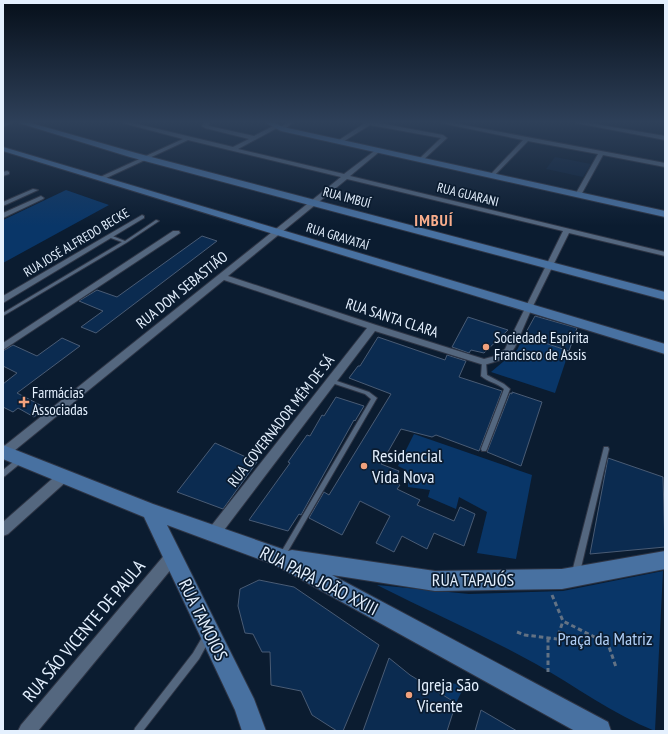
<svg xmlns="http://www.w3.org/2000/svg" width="668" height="734" font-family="'PT Sans Narrow',sans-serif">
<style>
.built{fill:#0e233d}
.green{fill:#093668}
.building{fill:#0b2b50;stroke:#495b74}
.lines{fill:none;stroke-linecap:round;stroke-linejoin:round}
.lane-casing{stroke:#2e3545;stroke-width:2}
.street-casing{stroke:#2e3545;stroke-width:2}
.secondary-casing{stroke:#2e3545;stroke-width:2}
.path{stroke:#637284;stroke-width:3;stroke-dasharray:4.5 3;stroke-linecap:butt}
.lane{fill:#54677f;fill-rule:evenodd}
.street{fill:#54677f;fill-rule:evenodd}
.secondary{fill:#4871a1;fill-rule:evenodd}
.poi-dot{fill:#f1a17d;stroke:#0b1c30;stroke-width:1.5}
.labels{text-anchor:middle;stroke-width:3.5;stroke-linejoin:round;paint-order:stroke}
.far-street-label{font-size:13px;fill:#e4f0fe;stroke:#0b1c30}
.street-label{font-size:15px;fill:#e4f0fe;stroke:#0b1c30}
.poi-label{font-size:15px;fill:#e4f0fe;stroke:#0b1c30;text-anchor:start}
.far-district-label{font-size:16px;font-weight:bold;letter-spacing:1px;fill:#f9ad8c;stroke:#0b1c30}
.near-poi-label{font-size:18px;fill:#e4f0fe;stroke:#0b1c30;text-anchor:start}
.near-street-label{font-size:18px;fill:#e4f0fe;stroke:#0b1c30}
.near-park-label{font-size:18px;fill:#b0cef5;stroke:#0b1c30}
</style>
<rect width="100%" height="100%" fill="#0b1c30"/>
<path class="built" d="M555,157L591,164L583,177L546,169Z"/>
<path class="green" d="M66,190L109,205L3,263V220Z
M524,336L569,351L555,393L491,372L517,350Z
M414,434L532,475L516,559L477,553L487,512L459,497L456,509L428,497L430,490L408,487V481L402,478L406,470L398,466Z
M663,571L655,731C613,714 575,686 536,664C484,635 430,612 377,585L469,594L563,591Z
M442,682L465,685L456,703L430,687Z"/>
<path class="building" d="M202,236L217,241L96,333L81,327L103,311L79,301L97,290L117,297Z
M535,316L577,328L569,351L524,336Z
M468,317L508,330L484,353L471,350L469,353L452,347Z
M378,337L445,360L447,355L466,361L459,377L502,391L479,451L436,435L432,437L401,429L381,464L399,471L393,482L400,485L397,489L420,500L417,505L454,521L460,507L475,514L464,546L434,533L427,549L402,536L394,552L376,543L390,516L360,501L342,535L309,518L324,492L329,495L391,394L349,378L358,366H360Z
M62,338L80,346L17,393L46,408L34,417L18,408L13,412L3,407V384L17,373L3,366V351L13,345L37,356Z
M512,392L542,402L521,466L487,452L510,393L512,394Z
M336,397L364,406L355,421L354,420L301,515L299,514L288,531L249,520L290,463L288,462L307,435L310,436L322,415L324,416Z
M215,443L257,462L223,509L177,492Z
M608,458L663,477L665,547L590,554Z
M259,580L294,587L379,645L343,731H337L312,715L301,691L271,685L270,652H262L253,634L245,633L238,606L240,589Z
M389,658L410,675L456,703L447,731H363Z
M481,710L517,731H475Z"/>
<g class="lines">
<defs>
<path id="lane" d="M156,220L159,221L126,243L3,316V313L122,242L108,237V235H110L125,241Z
M484,360L486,362L487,375L504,384L510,389L487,449L486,451H482L481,449L504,389C497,383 488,382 481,376L482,362Z
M331,379L369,392L377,398L284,558L282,559L280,558L279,556L280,554L371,399L365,394L329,382L328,381L329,380Z
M604,447H608L609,449L580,572L579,574L576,575L573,574L572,572Z
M18,458H22L23,460L22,462L5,476L3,477V470Z
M206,635L209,636L210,639L199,659L143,731H134L135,728L193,653L203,636Z"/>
<path id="street" d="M123,123H133L233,147L249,139L205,128L202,126L204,123H209V126L254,136L275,125L277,126V128L238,149L344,174L377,149L380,151L379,152L350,176L665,252V256L569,233L532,308L515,347L511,353L501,360L484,365L375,331L218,538L213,540L208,538L206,534L208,530L367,328L224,280L9,455L3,456V447L341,177L188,140L102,180H98V178L183,139ZM347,179L563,231L505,349L495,356L484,359L376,325L228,276Z
M287,123H293L283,130H279V128Z
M365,123H379L443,135L447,138L421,162L418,160L419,159L441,138L370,125L341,143L336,142Z
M441,123H453L665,163V167L603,155L581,195L578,197L575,195L598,154L528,141L492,178L489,176L490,175L523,140Z
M576,123H589L665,136V140Z
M7,171L9,172V174L3,176V172Z
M33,189L38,190L3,206V202Z
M41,196L44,198L43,199L3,218V213Z
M142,215L144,216V218L3,303V296Z
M173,231H179L180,233L3,350V343Z
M64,471L68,472L70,476L68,480L8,534L3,536V522L60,472Z
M172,550L177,552L179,557L177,562L38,731H18L21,725L167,552Z"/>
<path id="secondary" d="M3,123H11L3,127Z
M19,123H31L136,153L665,292V300L130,157Z
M266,123H275L283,127L665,211V217L281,131Z
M3,147L665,344V354L3,151Z
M3,445L153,504L288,551L292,550L435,571L562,569L665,551V569L562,589L435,591L332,575L608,722L611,731H575L275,565L167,525L254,699L266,731H242L235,710L144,517L3,459Z"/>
</defs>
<use href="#lane" class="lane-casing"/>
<use href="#street" class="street-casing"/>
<use href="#secondary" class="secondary-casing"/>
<path class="path" d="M552,595L563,621L608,644L616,667
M517,632L525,635L557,639L563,621
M548,638V672"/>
<use href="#lane" class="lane"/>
<use href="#street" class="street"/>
<use href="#secondary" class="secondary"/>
</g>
<linearGradient id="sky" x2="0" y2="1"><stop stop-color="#060f1a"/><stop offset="0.54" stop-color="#2e4059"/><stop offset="1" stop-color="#2e4059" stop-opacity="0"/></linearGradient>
<rect width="668" height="226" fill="url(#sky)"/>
<g class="poi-dot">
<circle cx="486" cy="347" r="4"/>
<path d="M22 396h4v4h4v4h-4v4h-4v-4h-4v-4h4z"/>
<circle cx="364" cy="466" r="4"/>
<circle cx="409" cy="695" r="4"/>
</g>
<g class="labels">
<g class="far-street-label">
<text transform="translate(468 194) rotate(14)" y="5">RUA GUARANI</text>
<text transform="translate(347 197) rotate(15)" y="5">RUA IMBUÍ</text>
<text transform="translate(338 236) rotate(17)" y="5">RUA GRAVATAÍ</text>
<text transform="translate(76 242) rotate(-31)" y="5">RUA JOSÉ ALFREDO BECKE</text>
</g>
<g class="street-label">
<text transform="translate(182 290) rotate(-39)" y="5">RUA DOM SEBASTIÃO</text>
<text transform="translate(392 318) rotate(18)" y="5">RUA SANTA CLARA</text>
<text transform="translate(281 421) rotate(-52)" y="5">RUA GOVERNADOR MÉM DE SÁ</text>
</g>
<g class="poi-label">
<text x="494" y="343">Sociedade Espírita<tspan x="494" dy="17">Francisco de Assis</tspan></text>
<text x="32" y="398">Farmácias<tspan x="32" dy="17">Associadas</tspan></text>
</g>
<g class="far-district-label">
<text x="434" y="226">IMBUÍ</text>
</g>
<g class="near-poi-label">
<text x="372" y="462">Residencial<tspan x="372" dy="21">Vida Nova</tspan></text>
<text x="417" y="691">Igreja São<tspan x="417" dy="21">Vicente</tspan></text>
</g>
<g class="near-street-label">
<text x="473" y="586">RUA TAPAJÓS</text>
<text transform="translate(319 581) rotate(27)" y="6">RUA PAPA JOÃO XXIII</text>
<text transform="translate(203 620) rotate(64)" y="6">RUA TAMOIOS</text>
<text transform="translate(84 631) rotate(-50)" y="6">RUA SÃO VICENTE DE PAULA</text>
</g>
<g class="near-park-label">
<text x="605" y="645">Praça da Matriz</text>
</g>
</g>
<rect width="668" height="734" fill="none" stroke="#e4f0fe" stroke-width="8"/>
</svg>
